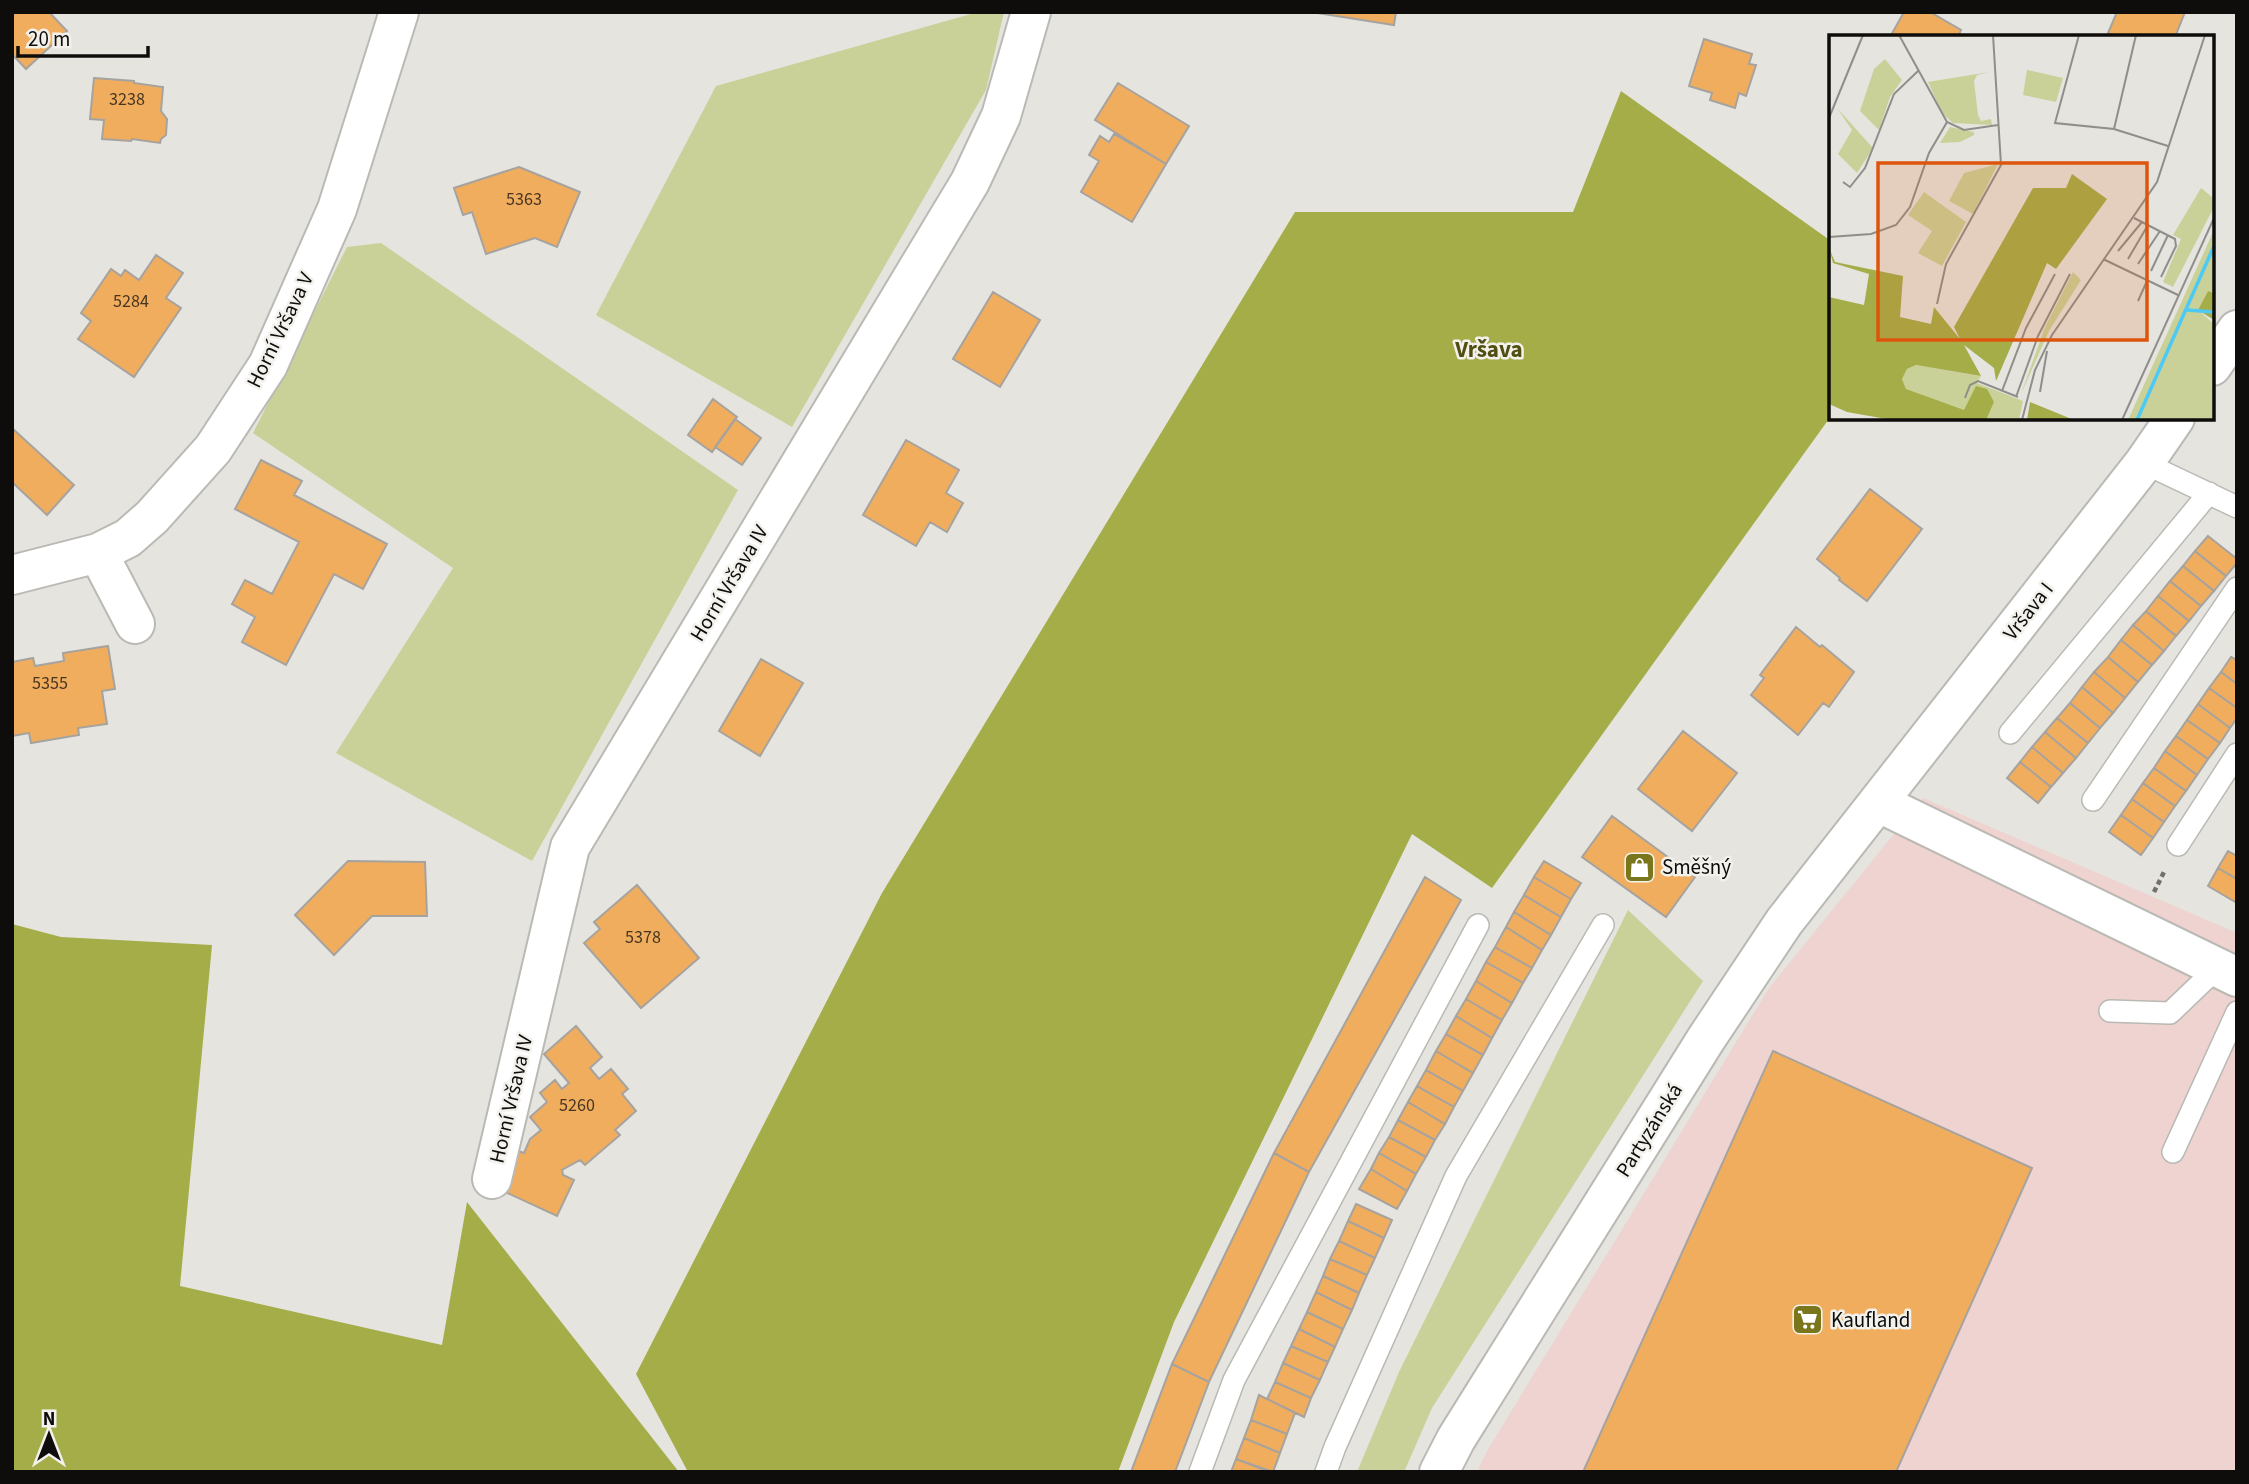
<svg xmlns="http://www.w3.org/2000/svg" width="2249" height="1484" font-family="'Source Sans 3',sans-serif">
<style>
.commercial{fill:#eed3d1}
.green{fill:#cad198}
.forest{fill:#a5ad49}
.building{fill:#f1ad5e;stroke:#a6a39f;stroke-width:2}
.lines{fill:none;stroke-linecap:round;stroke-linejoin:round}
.lane-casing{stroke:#bab9b4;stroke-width:24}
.street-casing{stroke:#bab9b4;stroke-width:42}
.path{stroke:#72716e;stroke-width:4.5;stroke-dasharray:5 3.5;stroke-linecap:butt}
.lane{stroke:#fff;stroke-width:21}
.street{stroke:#fff;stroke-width:38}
.labels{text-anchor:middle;stroke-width:5;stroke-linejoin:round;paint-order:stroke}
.number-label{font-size:18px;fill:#473520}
.street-label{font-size:21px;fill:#0e0d0b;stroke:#f3f1ec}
.poi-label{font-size:21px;fill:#0e0d0b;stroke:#f3f1ec;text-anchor:start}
.neighbourhood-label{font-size:23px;font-weight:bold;fill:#504e11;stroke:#f3f1ec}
.inset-river{fill:none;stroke:#4ccaf4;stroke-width:3.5}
.inset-road{fill:none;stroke:#8f8e8a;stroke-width:2}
.view{fill:#dd550c;fill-opacity:0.15;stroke:#dd550c;stroke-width:3.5}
.inset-edge{fill:none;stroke:#0e0d0b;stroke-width:3.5}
</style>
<rect width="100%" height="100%" fill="#e5e4df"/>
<path class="commercial" d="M1923,798L2237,933V1472H1477L1487,1451L1769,988Z"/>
<path class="green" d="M978,12H1004L986,90L792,427L596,315L716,86Z
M381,243L738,490L532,861L336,753L453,568L253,433L347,247Z
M1628,910L1703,981L1432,1408L1404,1472H1357L1399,1372Z"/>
<path class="forest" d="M1621,91L1831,241V416L1492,888L1412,834L1174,1322L1118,1472H688L636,1374L882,893L1295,212H1573Z
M12,924L61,937L212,945L180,1286L442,1345L467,1202L679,1472H12Z"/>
<path class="building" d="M16,12H49L67,31L26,69L12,54V16Z
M1311,12H1396L1394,25Z
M1904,12H1930L1961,30L1958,37H1890Z
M2117,12H2185L2175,37H2118L2108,33Z
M1704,39L1752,54L1749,64L1756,65L1746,96L1739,93L1735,108L1710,100L1712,93L1689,86Z
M94,78L134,81V83L163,87L161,111L167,119L166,135L161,139L160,143L132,139L131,141L102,139L104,120L90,119Z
M1118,83L1189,126L1166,164L1095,120Z
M1114,134L1166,164L1132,222L1081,192L1099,161L1089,155L1100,136L1109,142Z
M519,167L580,192L557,247L535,238L486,254L472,212L463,215L454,188Z
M156,255L183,273L166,298L181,308L134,377L78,339L91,321L81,313L111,269L121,276L125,270L139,280Z
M993,292L1040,320L1000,387L953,359Z
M713,399L737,417L712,452L688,435Z
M735,419L761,438L742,465L715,447Z
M12,428L74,485L47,515L12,482Z
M906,440L959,470L946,493L963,503L947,532L930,522L916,546L863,515Z
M261,460L302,481L294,495L387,544L363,589L334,574L286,665L242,642L255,617L232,604L245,580L272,594L299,542L235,509Z
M1870,489L1922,529L1867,601L1839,580L1840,578L1817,559Z
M2208,536L2237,559V563L2226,576L2195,551Z
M2195,551L2226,576L2214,591L2183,566Z
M2183,566L2214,591L2201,606L2170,581Z
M2170,581L2201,606L2189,621L2158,596Z
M2158,596L2189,621L2176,636L2146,611Z
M2146,611L2176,636L2164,651L2133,625Z
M2133,625L2164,651L2152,665L2121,640Z
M1796,627L1820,647L1822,645L1854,672L1829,707L1823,703L1798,735L1751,695L1764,678L1760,675Z
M2121,640L2152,665L2138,682L2108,657Z
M108,646L115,689L102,691L107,724L78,728L79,735L31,743L29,733L12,736V662L33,658L35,666L64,661L63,653Z
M2108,657L2138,682L2125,698L2094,672Z
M2231,657L2237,660V684L2221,672Z
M761,659L803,683L760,756L719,731Z
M2094,672L2125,698L2113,713L2082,687Z
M2221,672L2237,684V708L2209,688Z
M2082,687L2113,713L2100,728L2070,703Z
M2209,688L2237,708V718L2230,728L2198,704Z
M2070,703L2100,728L2088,743L2057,718Z
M2198,704L2230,728L2220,743L2187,720Z
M2057,718L2088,743L2076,758L2045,732Z
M2187,720L2220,743L2208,759L2176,736Z
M1683,731L1737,773L1692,831L1638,789Z
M2045,732L2076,758L2063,773L2032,747Z
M2176,736L2208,759L2197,775L2165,751Z
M2032,747L2063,773L2051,787L2020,762Z
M2165,751L2197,775L2186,791L2154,768Z
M2020,762L2051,787L2038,803L2007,778Z
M2154,768L2186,791L2175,806L2143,783Z
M2143,783L2175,806L2164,822L2132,799Z
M2132,799L2164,822L2153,838L2121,815Z
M2121,815L2153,838L2141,855L2109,832Z
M1612,816L1695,877L1666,917L1582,857Z
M2228,851L2237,856V879L2218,868Z
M348,861L425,862L427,916H372L334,955L295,915Z
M1544,861L1581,883L1571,899L1534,877Z
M2218,868L2237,879V903L2208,886Z
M1425,877L1461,900L1309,1172L1274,1153Z
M1534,877L1571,899L1561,917L1524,895Z
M637,885L699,958L641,1008L584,943L600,929L594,922Z
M1524,895L1561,917L1551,935L1514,912Z
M1514,912L1551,935L1542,950L1506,927Z
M1506,927L1542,950L1532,968L1495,947Z
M1495,947L1532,968L1523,983L1486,962Z
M1486,962L1523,983L1512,1003L1476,981Z
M1476,981L1512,1003L1502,1020L1466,999Z
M1466,999L1502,1020L1492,1038L1456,1016Z
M1456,1016L1492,1038L1483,1055L1446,1034Z
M576,1026L602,1057L590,1068L599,1079L611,1069L628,1089L622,1094L636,1111L615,1130L620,1135L585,1165L580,1160L562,1170L563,1175L574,1180L557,1216L501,1190L518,1151L524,1153L530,1139L541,1130L530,1117L547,1102L540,1093L555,1080L562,1089L569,1083L544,1054Z
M1446,1034L1483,1055L1473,1073L1436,1051Z
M1436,1051L1473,1073L1463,1091L1426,1070Z
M1773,1051L2032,1168L1896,1472H1583Z
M1426,1070L1463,1091L1454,1107L1417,1086Z
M1417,1086L1454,1107L1445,1124L1408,1102Z
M1408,1102L1445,1124L1435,1140L1398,1120Z
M1398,1120L1435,1140L1426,1157L1389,1137Z
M1389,1137L1426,1157L1416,1174L1379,1153Z
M1274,1153L1309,1172L1209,1382L1172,1364Z
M1379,1153L1416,1174L1407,1191L1371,1169Z
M1371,1169L1407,1191L1397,1209L1359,1189Z
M1356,1204L1392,1220L1384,1238L1348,1221Z
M1348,1221L1384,1238L1375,1258L1339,1241Z
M1339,1241L1375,1258L1367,1275L1330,1259Z
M1330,1259L1367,1275L1359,1293L1323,1276Z
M1323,1276L1359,1293L1352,1310L1316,1292Z
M1316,1292L1352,1310L1343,1329L1307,1312Z
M1307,1312L1343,1329L1335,1347L1299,1329Z
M1299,1329L1335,1347L1328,1362L1291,1346Z
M1291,1346L1328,1362L1320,1380L1283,1363Z
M1283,1363L1320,1380L1311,1398L1275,1382Z
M1172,1364L1209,1382L1175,1472H1131Z
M1275,1382L1311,1398L1304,1417L1267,1399Z
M1259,1395L1295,1413L1287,1434L1251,1420Z
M1251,1420L1287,1434L1280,1453L1244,1438Z
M1244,1438L1280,1453L1273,1472L1236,1459Z
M1236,1459L1270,1472H1231Z"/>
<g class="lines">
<defs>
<path id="lane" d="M2144,463L2237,507
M2010,733L2209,493
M2093,800L2237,588
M2178,845L2237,754
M2110,1011L2170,1013L2217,968
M2173,1152L2237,1012
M1200,1472L1234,1380L1478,925
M1326,1472L1335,1447L1456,1176L1603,925"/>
<path id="street" d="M2212,366L2237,330
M98,553L135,624
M12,575L98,553L128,538L152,517L213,449L268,365L337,209L399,12
M1879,803L2237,977
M492,1179L570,847L970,182L1001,116L1031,12
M1439,1472L1456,1439L1706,1039L1784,922L2144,463L2175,418"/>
</defs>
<use href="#lane" class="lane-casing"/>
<use href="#street" class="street-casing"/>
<path class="path" d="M2154,892L2164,872"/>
<use href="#lane" class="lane"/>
<use href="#street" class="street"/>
</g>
<defs>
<symbol id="shop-square" viewBox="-11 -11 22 22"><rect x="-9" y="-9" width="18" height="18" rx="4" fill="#79761c" stroke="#f3f1ec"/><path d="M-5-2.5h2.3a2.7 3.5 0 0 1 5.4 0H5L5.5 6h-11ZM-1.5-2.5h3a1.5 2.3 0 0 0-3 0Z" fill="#fff"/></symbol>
<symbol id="supermarket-square" viewBox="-11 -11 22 22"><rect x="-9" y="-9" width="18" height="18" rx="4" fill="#79761c" stroke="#f3f1ec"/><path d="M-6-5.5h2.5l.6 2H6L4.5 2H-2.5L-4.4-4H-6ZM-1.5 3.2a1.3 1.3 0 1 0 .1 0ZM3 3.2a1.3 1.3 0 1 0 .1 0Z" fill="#fff"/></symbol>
</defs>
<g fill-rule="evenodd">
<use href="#shop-square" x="1622" y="850" width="35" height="35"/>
<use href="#supermarket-square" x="1790" y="1302" width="35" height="35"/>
</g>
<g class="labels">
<g class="number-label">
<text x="127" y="105">3238</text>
<text x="524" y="205">5363</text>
<text x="131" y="307">5284</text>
<text x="50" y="689">5355</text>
<text x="643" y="943">5378</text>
<text x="577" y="1111">5260</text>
</g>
<g class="street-label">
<text transform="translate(280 330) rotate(-64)" y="7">Horní Vršava V</text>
<text transform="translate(729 583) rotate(-59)" y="7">Horní Vršava IV</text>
<text transform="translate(2028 611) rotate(-52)" y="7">Vršava I</text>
<text transform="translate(511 1099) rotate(-77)" y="7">Horní Vršava IV</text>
<text transform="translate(1649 1130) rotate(-58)" y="7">Partyzánská</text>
</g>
<g class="poi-label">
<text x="1662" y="874">Směšný</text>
<text x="1831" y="1327">Kaufland</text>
</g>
<g class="neighbourhood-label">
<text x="1489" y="357">Vršava</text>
</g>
</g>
<g transform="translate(1829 35)">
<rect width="385" height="385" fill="#e5e4df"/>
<path d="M56,24L73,45L61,62L50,95L31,76L45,34ZM198,35L234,43L227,67L194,60ZM160,37L148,40L145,46L149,80L152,86L162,84L163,90L124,88L113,78L99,47ZM8,73L44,113L28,138L9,119L23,95ZM121,92L145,97V100L131,107L111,108ZM169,129L144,179L120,166L135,138ZM372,153L383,162L385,172L344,252L334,247L352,204L344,200ZM95,157L137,187L113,231L89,218L103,196L79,180ZM385,195V258L379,256L369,275L385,289V385H299ZM244,237L252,245L220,296L192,359L216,292ZM87,330L152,341L148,348L194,366L190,385H130L77,354L73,344L78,334Z" fill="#cad198"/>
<path d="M243,139L278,164L227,234L218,228L167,346L165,333L135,310L152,341L87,330L78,334L73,344L77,354L135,375L147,351L158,354L165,367L157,385H63L18,377L0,369V262L35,270L40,239L4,228L0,213L6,227L74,241L71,282L102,289L105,272L131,304L125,292L204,153H237ZM379,256L385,258V285L369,275ZM201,367L245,385H198Z" fill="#a5ad49"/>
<path class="inset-river" d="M358,275L385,277M308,385L385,211"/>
<path class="inset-road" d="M70,0L118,87L135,95L169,90M250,0L226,88L285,94L339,111M297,0H330M0,83L34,0M285,94L307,0M14,147L21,152L36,133L65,59L89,36M305,183L346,204L347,211L332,242M0,202L42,199L67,190L81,172L100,118L118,87M289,216L313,187M274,224L349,260M299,224L319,190M309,229L331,196M322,236L339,200M309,266L318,246M108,269L117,229L172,130L164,0M173,356L197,293L226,239M211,357L218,316M187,362L209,301L241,239M136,363L141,350L149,346L189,362M193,385L206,335L223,300L328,147L376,0M293,385L385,183"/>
<path class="view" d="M49,128H318V305H49Z"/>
<rect width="385" height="385" class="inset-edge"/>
</g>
<rect width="2249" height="1484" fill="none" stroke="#0e0d0b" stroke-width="28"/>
<g transform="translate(49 1435)" stroke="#f3f1ec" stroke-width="5" paint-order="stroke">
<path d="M0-5L12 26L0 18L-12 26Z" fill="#0e0d0b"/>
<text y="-10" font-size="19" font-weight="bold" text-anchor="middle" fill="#0e0d0b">N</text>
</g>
<path d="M18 46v10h130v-10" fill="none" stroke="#0e0d0b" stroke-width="3.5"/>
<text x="28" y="46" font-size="21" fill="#0e0d0b" stroke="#f3f1ec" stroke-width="5" paint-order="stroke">20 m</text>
</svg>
